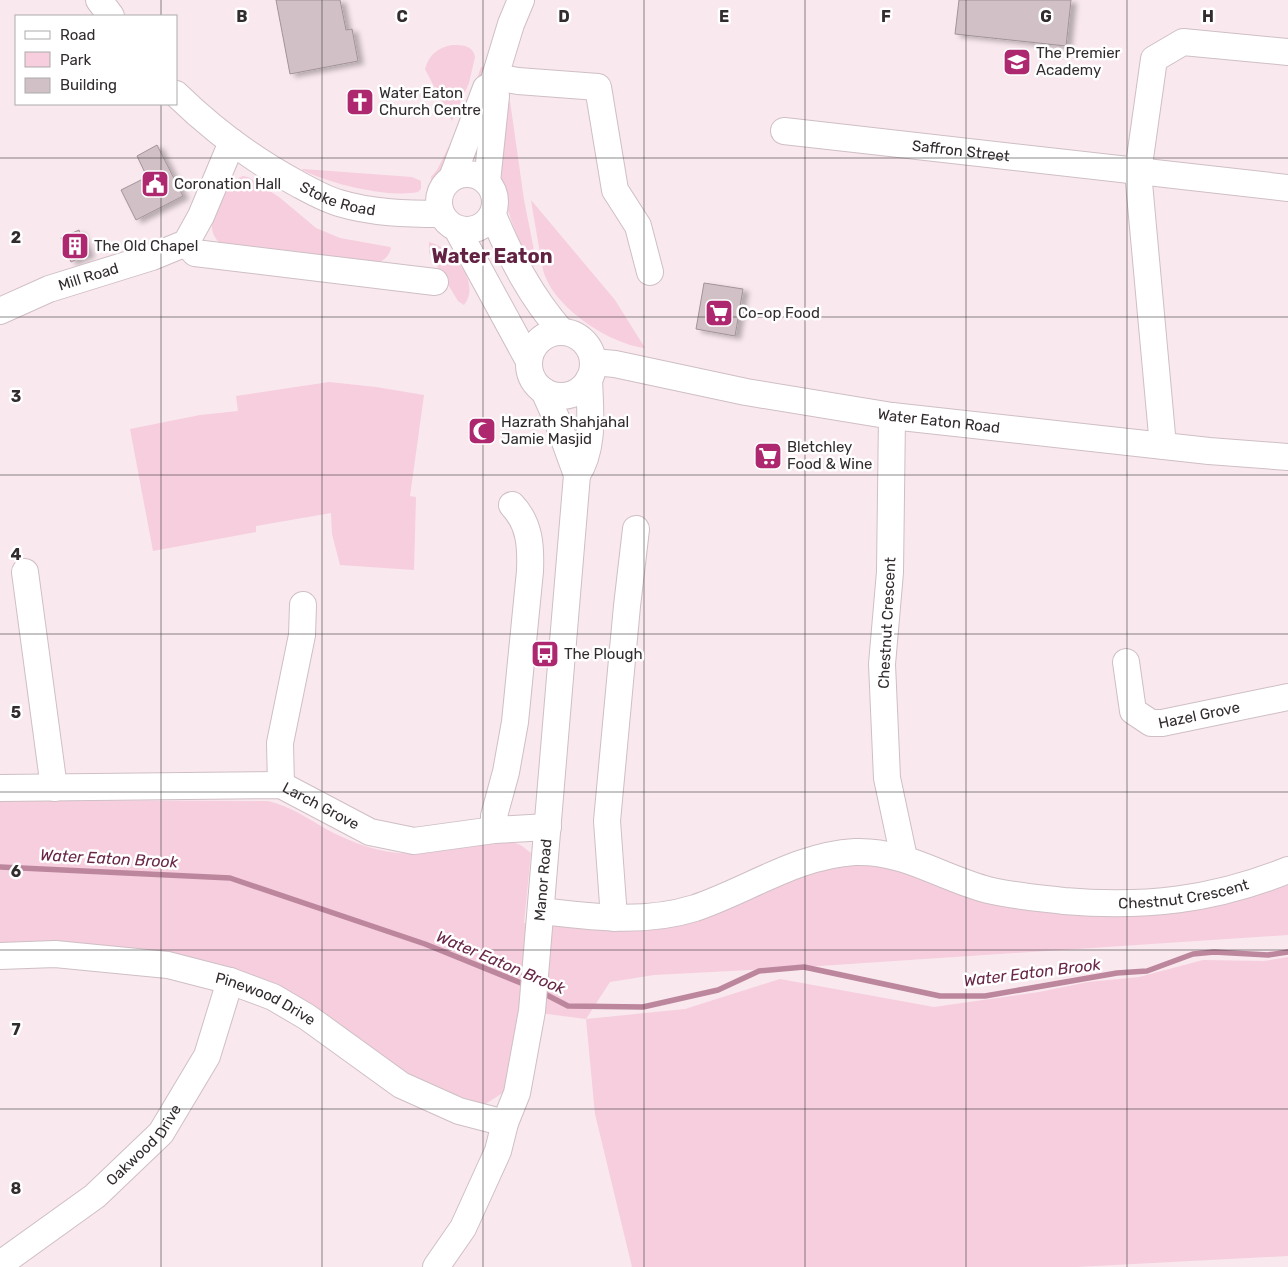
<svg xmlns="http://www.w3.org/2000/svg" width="1288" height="1267" font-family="Rubik,sans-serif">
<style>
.green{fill:#f6cede}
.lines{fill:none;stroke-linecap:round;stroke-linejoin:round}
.stream{stroke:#bc869c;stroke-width:5.5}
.building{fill:#d1c1c7;stroke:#a29399;filter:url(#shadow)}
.minor-casing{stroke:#cfbfc5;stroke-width:28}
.minor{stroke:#fff;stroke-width:26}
.grid{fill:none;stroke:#322c2f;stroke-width:1;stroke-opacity:0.55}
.labels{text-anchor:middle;stroke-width:5;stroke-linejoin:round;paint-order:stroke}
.poi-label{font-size:15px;fill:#322c2f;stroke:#fff;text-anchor:start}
.street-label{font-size:15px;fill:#322c2f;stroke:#fff}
.water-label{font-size:16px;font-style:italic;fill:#692747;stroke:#fff}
.district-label{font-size:20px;font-weight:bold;fill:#622241;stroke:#fff}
.grid-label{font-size:16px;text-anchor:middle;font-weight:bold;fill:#322c2f;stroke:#fff;stroke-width:5;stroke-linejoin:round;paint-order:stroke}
</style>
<defs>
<filter id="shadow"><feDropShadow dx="5.5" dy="3" stdDeviation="2.5" flood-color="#0004"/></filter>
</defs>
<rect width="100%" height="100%" fill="#f9e8ee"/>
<path class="green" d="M452,45C462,45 473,45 475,57L469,83L452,121L425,69C429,55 437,48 452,45Z
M481,67H484L476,102L443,176L435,182L432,183L431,177L437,170L455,134L470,99Z
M510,101L524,200L537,265L531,267C516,235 502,204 501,168C501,146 504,124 505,102Z
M303,169L412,177L421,181V189L418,192C387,198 331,184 302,170Z
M243,176L248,177L279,197L316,228L340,238L390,247L391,248C389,257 383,261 375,264L222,245C201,229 218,204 225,184Z
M531,200L615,300L645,348C610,344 558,310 545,276C542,269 542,261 540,253C537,236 534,218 531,200Z
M429,242C452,248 482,282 464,305L458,301L429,253Z
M329,382L376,387L424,395L410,496L416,497L414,570L340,565L332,534L331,513L256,526V532L153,551L130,429L200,415L238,411L236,396Z
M0,800L268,801C290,806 307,818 326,829C356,845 387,856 421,853C445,852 502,833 522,846C525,848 528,851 531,853L524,923L602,927L793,876L868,861L1019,906L1288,878V935L804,967L654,975L610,982L586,1019L685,1009L780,979L934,1007L1039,992L1088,982L1139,977L1203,960L1264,961L1288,957V1256L1076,1267H632L595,1114L586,1019L532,1012L504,1092L484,1105L409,1078L276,985L165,951L68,947L0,949Z"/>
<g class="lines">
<path class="stream" d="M0,867L230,878L425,944L526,985
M541,992L568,1006L643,1007L718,990L759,971L804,967L940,996H985L1117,973L1147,971L1193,954L1214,952L1268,955L1288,952"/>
</g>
<path class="building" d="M276,0H340L346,30L352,29L358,61L290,74Z
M959,0H1071L1066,46L955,34Z
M157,145L183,196L136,220L121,190L147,177L137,156Z
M79,230L89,254L71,262L61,238Z
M704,283L743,289L735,336L696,329Z"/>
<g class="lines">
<defs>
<g id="minor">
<path d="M99,0L111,16"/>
<path d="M495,77L518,81L598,87L615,190L638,226L650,272"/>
<path id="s1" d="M176,94C212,129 253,160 298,184C311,191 325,199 339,203C372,213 407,214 441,214"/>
<path id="s2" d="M784,131L1288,188"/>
<circle cx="467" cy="202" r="28"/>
<path d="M452,178L486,88"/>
<path d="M487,182L496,96L494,80L511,24L521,0"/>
<path d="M493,215C511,258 531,297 562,332"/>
<path d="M457,229L529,361"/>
<path d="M186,243L195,253L435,282"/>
<path id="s3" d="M0,311L49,289L152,257L186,243L201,216L232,142"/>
<circle cx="561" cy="364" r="32"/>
<path id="s4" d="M593,362L615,364L746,392L892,416L1209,451L1288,457"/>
<path d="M892,416L890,572L882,664L887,778L904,858"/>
<path d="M1163,446L1138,172L1154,59L1183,42L1288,52"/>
<path d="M577,475C595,447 590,411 589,379"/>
<path d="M25,572L54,788"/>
<path id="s5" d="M1126,662L1133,711L1151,723H1162L1288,697"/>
<path d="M281,785L280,743L302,635L303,605"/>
<path id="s6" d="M0,788L281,785L370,832L414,841L494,830L548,827"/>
<path d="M494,830V816L506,772L515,722L530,571C531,546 530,524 512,505"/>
<path id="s7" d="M541,911C593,917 644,924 695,908C748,890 798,855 855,852C903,850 942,878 988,890C1013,896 1039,898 1064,901C1144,908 1214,900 1288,870"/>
<path d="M614,918L607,821L627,606L636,529"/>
<path id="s8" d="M0,956L55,954L168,965L230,981L273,997L307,1017L401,1085L459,1111L505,1123"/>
<path id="s9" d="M0,1266L6,1260L95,1196L161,1133L207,1056L230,981"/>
<path id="s10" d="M436,1267L463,1228L498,1151L505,1123L517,1093L532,1011L577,475L557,420L544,391"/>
</g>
</defs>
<use href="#minor" class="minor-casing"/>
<use href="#minor" class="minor"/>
</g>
<path class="grid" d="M161,0V16M322,0V1267M483,0V1267M644,0V1267M805,0V1267M966,0V1267M1127,0V1267M161,104V1267M0,158H1288M0,317H1288M0,475H1288M0,634H1288M0,792H1288M0,950H1288M0,1109H1288"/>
<defs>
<symbol id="school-square" viewBox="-11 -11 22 22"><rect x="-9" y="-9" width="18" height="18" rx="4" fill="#ad286f" stroke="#fff"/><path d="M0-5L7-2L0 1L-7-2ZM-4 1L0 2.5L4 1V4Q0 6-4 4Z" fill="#fff"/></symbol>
<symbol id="church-square" viewBox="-11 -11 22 22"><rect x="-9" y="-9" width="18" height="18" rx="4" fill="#ad286f" stroke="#fff"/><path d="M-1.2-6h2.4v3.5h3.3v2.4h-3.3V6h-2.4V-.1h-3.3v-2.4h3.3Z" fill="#fff"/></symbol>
<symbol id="civic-square" viewBox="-11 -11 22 22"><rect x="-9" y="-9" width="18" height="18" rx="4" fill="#ad286f" stroke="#fff"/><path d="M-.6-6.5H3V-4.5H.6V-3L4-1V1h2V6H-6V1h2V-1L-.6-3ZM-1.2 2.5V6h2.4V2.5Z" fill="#fff"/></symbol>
<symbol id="building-square" viewBox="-11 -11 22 22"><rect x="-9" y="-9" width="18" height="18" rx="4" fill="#ad286f" stroke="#fff"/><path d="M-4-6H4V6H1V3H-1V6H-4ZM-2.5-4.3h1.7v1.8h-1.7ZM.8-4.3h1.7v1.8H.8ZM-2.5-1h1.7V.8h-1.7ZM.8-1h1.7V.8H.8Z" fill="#fff"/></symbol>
<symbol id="supermarket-square" viewBox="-11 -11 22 22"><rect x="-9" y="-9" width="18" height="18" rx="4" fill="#ad286f" stroke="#fff"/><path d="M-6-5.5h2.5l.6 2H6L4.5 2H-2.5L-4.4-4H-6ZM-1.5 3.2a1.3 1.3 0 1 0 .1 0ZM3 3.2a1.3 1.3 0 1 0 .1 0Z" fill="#fff"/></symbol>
<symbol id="mosque-square" viewBox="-11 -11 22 22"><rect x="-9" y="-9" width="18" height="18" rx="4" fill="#ad286f" stroke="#fff"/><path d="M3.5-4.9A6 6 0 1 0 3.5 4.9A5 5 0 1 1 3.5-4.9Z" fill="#fff"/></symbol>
<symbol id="bus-square" viewBox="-11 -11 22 22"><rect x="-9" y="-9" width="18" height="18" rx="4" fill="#ad286f" stroke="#fff"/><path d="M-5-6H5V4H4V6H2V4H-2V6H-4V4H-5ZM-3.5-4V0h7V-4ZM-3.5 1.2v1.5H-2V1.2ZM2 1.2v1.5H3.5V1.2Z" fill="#fff"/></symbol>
</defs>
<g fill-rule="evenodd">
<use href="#school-square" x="1001" y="46" width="32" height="32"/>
<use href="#church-square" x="344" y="86" width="32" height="32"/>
<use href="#civic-square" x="139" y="168" width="32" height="32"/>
<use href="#building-square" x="59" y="230" width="32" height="32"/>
<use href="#supermarket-square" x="703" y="297" width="32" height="32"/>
<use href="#mosque-square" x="466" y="415" width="32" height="32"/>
<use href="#supermarket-square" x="752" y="440" width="32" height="32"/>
<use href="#bus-square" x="529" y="638" width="32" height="32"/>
</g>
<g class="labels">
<g class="poi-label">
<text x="1036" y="58">The Premier<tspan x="1036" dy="17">Academy</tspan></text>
<text x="379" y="98">Water Eaton<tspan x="379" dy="17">Church Centre</tspan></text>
<text x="174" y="189">Coronation Hall</text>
<text x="94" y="251">The Old Chapel</text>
<text x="738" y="318">Co-op Food</text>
<text x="501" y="427">Hazrath Shahjahal<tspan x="501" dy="17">Jamie Masjid</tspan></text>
<text x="787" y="452">Bletchley<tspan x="787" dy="17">Food &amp; Wine</tspan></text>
<text x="564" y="659">The Plough</text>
</g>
<g class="street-label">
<text dy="5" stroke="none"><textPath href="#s2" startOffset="178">Saffron Street</textPath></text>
<text dy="5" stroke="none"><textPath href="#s1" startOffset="195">Stoke Road</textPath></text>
<text dy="5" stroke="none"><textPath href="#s3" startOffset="95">Mill Road</textPath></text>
<text dy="5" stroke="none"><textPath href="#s4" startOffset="351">Water Eaton Road</textPath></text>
<text transform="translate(887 623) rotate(-87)" y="5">Chestnut Crescent</text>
<text dy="5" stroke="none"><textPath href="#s5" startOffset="120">Hazel Grove</textPath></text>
<text dy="5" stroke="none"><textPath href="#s6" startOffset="326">Larch Grove</textPath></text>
<text dy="5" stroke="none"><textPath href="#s10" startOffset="408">Manor Road</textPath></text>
<text dy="5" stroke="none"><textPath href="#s7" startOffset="662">Chestnut Crescent</textPath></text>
<text dy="5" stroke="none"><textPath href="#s8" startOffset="272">Pinewood Drive</textPath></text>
<text dy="5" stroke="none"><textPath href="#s9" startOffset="189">Oakwood Drive</textPath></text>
</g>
<g class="water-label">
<text transform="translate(109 858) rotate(3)" y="6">Water Eaton Brook</text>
<text transform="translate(501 962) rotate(23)" y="6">Water Eaton Brook</text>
<text transform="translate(1032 972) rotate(-7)" y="6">Water Eaton Brook</text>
</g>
<g class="district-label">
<text x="492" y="263">Water Eaton</text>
</g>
</g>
<g class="grid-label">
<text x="242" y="22">B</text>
<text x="402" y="22">C</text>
<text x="564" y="22">D</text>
<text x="724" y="22">E</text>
<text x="886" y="22">F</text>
<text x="1046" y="22">G</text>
<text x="1208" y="22">H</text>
<text x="16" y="243">2</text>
<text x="16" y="402">3</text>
<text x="16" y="560">4</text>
<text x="16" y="718">5</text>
<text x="16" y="877">6</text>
<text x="16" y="1035">7</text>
<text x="16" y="1194">8</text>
</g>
<rect x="15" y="15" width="162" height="90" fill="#ffffff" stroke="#adabac"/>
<rect x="25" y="31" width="25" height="8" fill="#ffffff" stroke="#adabac"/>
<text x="60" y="40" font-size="15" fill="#322c2f">Road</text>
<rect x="25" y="52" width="25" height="15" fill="#f6cede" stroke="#adabac"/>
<text x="60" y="65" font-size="15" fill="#322c2f">Park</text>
<rect x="25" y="78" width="25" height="15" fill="#d1c1c7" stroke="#adabac"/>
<text x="60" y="90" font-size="15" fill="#322c2f">Building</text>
</svg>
